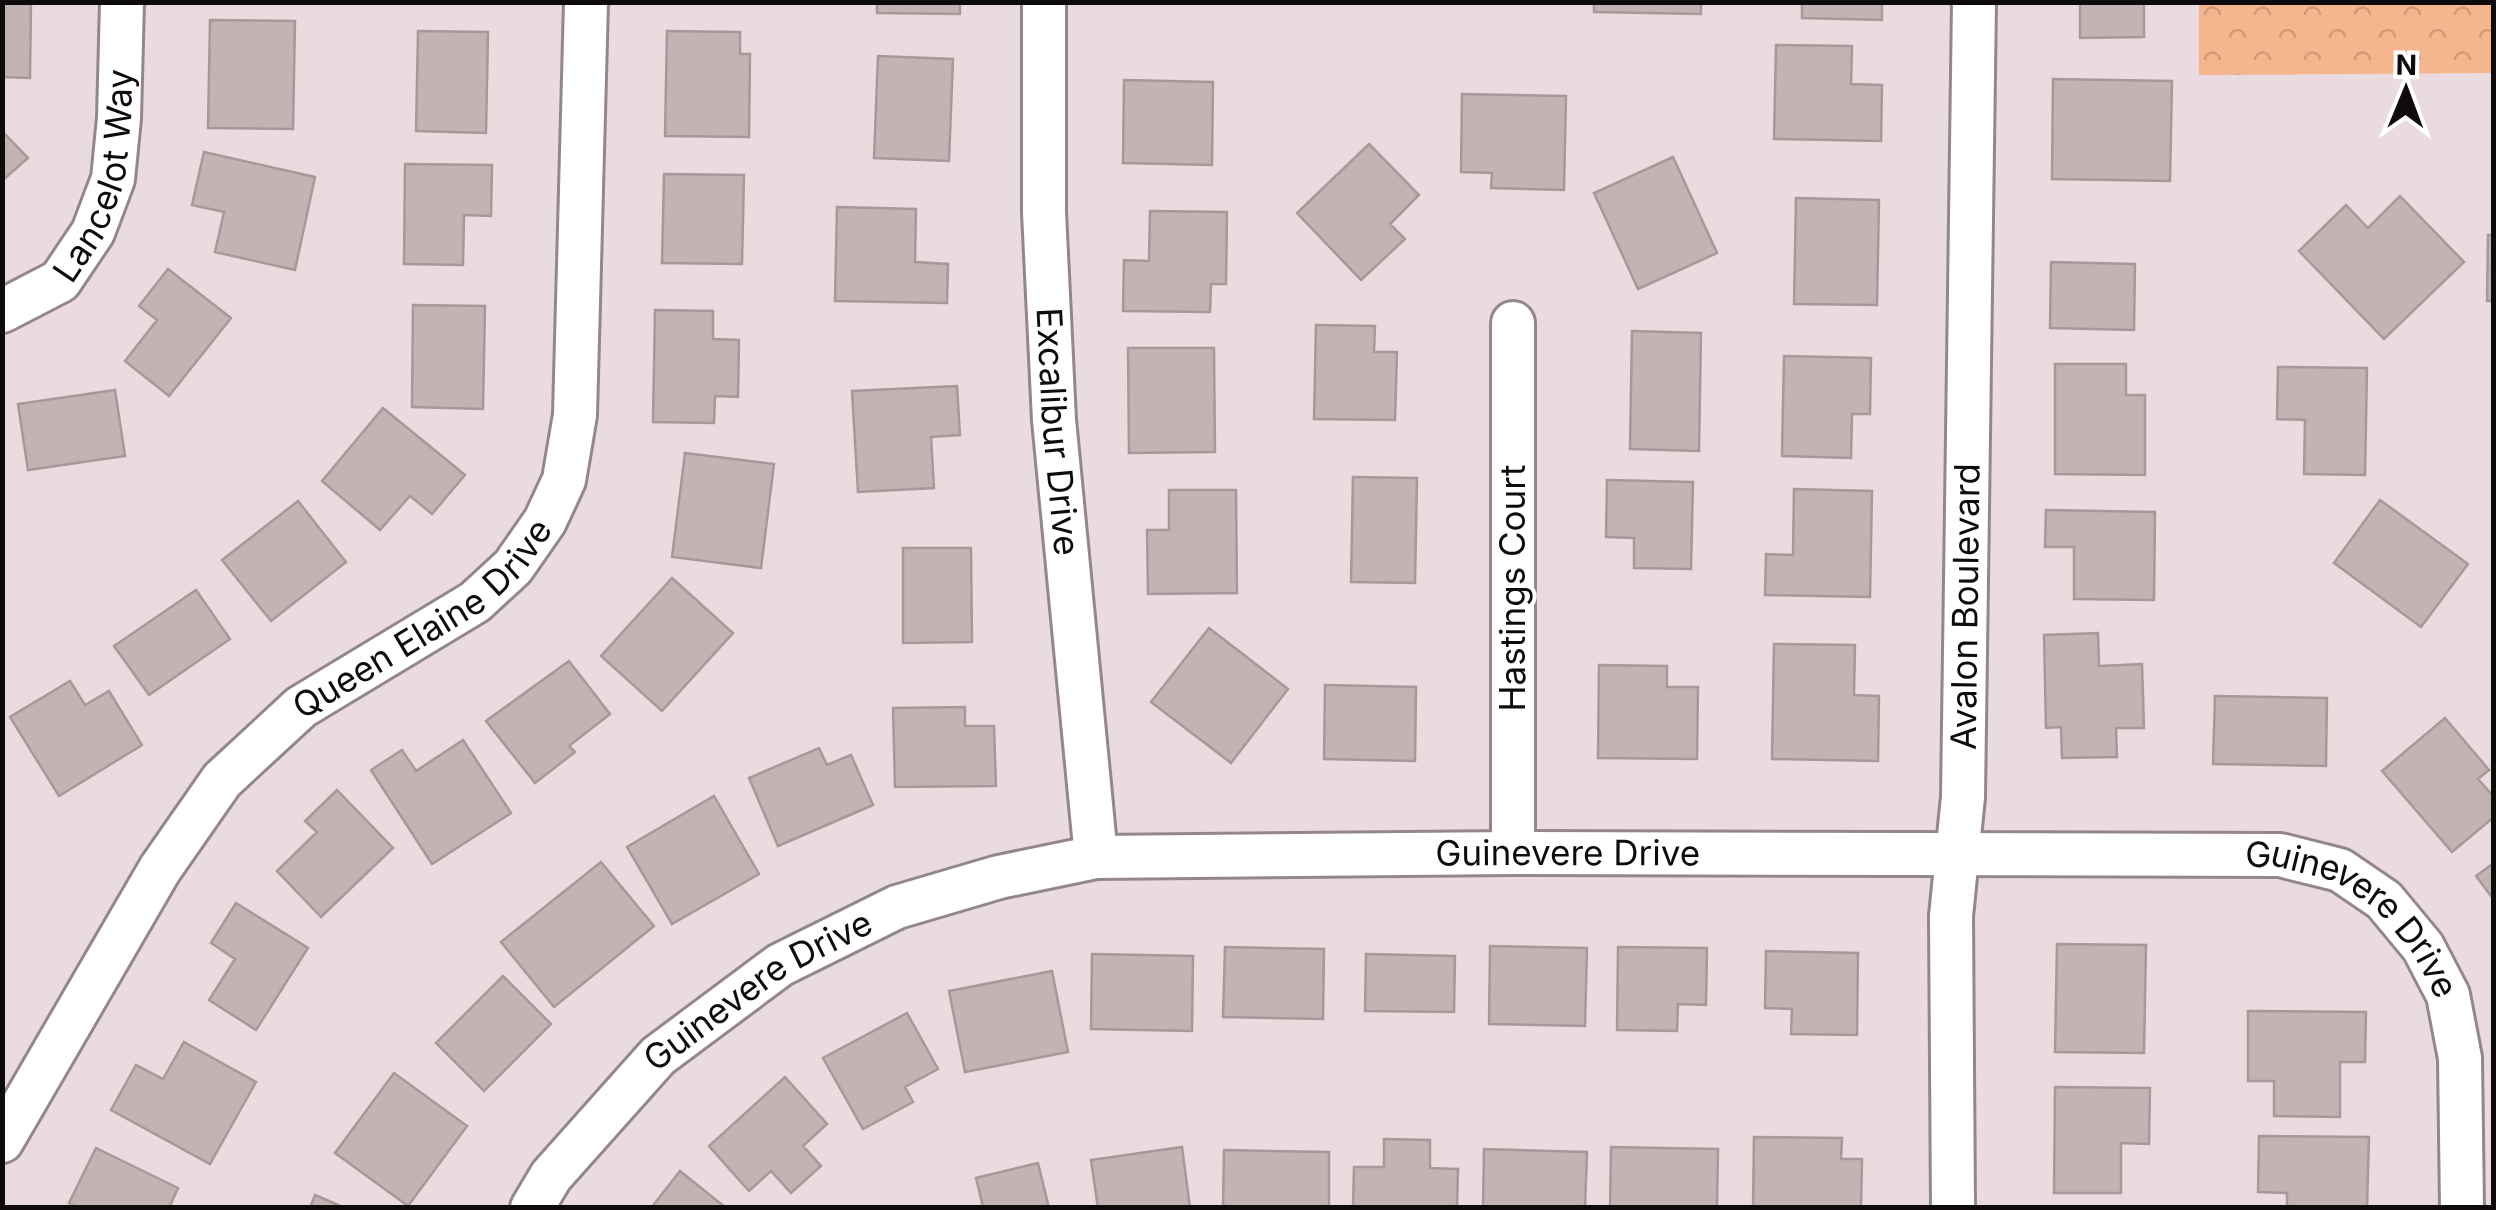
<svg xmlns="http://www.w3.org/2000/svg" width="2496" height="1210" font-family="Inter,sans-serif">
<style>
.forest{fill:url(#forest-crowns)}
.building{fill:#c2b4b2;stroke:#a69997;stroke-width:2.5}
.lines{fill:none;stroke-linecap:round;stroke-linejoin:round}
.minor-casing{stroke:#94878b;stroke-width:48}
.minor{stroke:#fff;stroke-width:42}
.labels{text-anchor:middle;stroke-width:8;stroke-linejoin:round;paint-order:stroke}
.street-label{font-size:35px;fill:#0f0b0c;stroke:#fff}
</style>
<defs>
<pattern id="forest-crowns" width="20" height="18" patternUnits="userSpaceOnUse" patternTransform="scale(2.5)"><rect width="20" height="18" fill="#f5b68d"/><path d="M2 6a3 3 0 1 1 6 0M12 15a3 3 0 1 1 6 0" fill="none" stroke="#d19b78"/></pattern>
</defs>
<rect width="100%" height="100%" fill="#e9dbdf"/>
<path class="forest" d="M2199,3H2493V73L2199,75Z"/>
<path class="building" d="M2,2H31L30,78L2,77Z
M877,2H960V14L877,13Z
M1594,2H1701V14L1594,12Z
M1802,2H1882V20L1802,18Z
M2080,2H2144V37L2080,38Z
M210,20L295,21L293,129L208,128Z
M418,31L488,32L486,133L416,131Z
M667,31L740,32V54H750L749,137L665,136Z
M1776,45L1852,46L1851,84L1882,85L1881,141L1774,139Z
M878,56L953,59L949,161L874,158Z
M2053,79L2172,81L2170,181L2052,179Z
M1124,80L1213,82L1212,165L1123,163Z
M1462,94L1566,96L1564,190L1491,188L1492,173L1461,172Z
M2,131L28,158L2,181Z
M1369,144L1419,195L1390,224L1405,239L1361,280L1297,213Z
M204,152L315,177L295,270L215,252L224,212L192,205Z
M1673,157L1717,253L1638,289L1594,193Z
M405,164L492,165L491,216L464,215L463,265L404,264Z
M664,174L744,175L742,264L662,263Z
M2400,196L2464,262L2384,339L2299,251L2346,205L2368,228Z
M1796,198L1879,200L1877,305L1794,304Z
M837,207L916,209L915,262L948,264L947,303L835,301Z
M1150,211L1227,212L1226,284H1211L1210,312L1123,311L1124,260L1149,261Z
M2488,235H2494V301H2487Z
M2051,262L2135,264L2134,330L2050,328Z
M168,269L231,318L169,396L125,361L157,320L139,306Z
M413,305L485,306L483,409L412,407Z
M655,310L713,311V339L739,340L738,397L715,396L714,423L653,422Z
M1316,325L1375,326L1374,352H1397L1395,420L1314,419Z
M1632,331L1701,333L1699,451L1630,449Z
M1128,348H1214L1215,452L1129,453Z
M1784,356L1871,358L1870,414H1852L1851,458L1782,456Z
M2055,364H2126V395H2145V475L2055,474Z
M2278,367L2367,368L2365,475L2304,474L2305,420L2277,419Z
M957,386L960,435L931,437L934,488L858,492L852,391Z
M115,390L125,456L28,470L18,404Z
M383,408L465,475L432,514L410,496L380,530L322,481Z
M685,453L774,464L761,568L672,557Z
M1353,477L1417,478L1415,583L1351,582Z
M1607,480L1693,482L1691,569L1634,568V538L1606,537Z
M1794,489L1872,491L1870,597L1765,595L1766,554L1793,555Z
M1169,490H1236L1237,593L1148,594L1147,530H1169Z
M2380,500L2468,564L2421,627L2334,563Z
M298,501L346,562L271,621L222,560Z
M2046,510L2155,512L2154,600L2074,599V547H2045Z
M903,548H971L972,642L903,643Z
M672,578L733,633L662,711L601,656Z
M196,590L230,639L149,695L114,646Z
M1209,628L1288,689L1231,763L1151,702Z
M2098,633L2099,666L2142,664L2144,728H2116L2117,757L2062,758L2061,727L2046,728L2044,635Z
M1774,644L1855,645L1854,695L1879,696L1878,761L1772,759Z
M569,661L610,714L569,746L575,752L535,783L486,721Z
M1599,665L1667,666V687H1698L1697,759L1598,758Z
M70,681L85,705L109,691L142,745L59,796L10,717Z
M1325,685L1416,687L1415,761L1324,759Z
M2215,696L2327,698L2326,766L2213,764Z
M965,707V726H994L996,786L895,787L893,708Z
M2445,718L2489,770L2478,779L2494,797V817L2452,852L2382,771Z
M463,740L511,813L432,864L371,770L402,750L416,771Z
M819,748L827,765L851,755L873,805L778,846L749,778Z
M337,790L393,848L321,917L277,871L317,832L305,821Z
M714,796L759,874L672,924L627,847Z
M601,862L654,926L554,1007L501,942Z
M2494,863V900L2476,876Z
M236,903L308,948L256,1030L209,1000L235,959L211,943Z
M2057,944L2146,945L2144,1053L2055,1052Z
M1490,946L1587,948L1585,1026L1489,1024Z
M1225,947L1324,949L1323,1019L1223,1017Z
M1618,947L1707,948L1706,1005L1678,1004L1677,1031L1617,1030Z
M1766,951L1858,953L1857,1035L1791,1034L1792,1009L1765,1008Z
M1092,954L1193,956L1192,1031L1091,1029Z
M1366,954L1455,956L1454,1012L1365,1011Z
M1052,971L1068,1052L965,1072L949,991Z
M503,976L551,1024L484,1091L436,1043Z
M2248,1011L2366,1012L2365,1062H2340V1117L2274,1116V1081H2248Z
M907,1013L938,1069L905,1087L913,1102L863,1129L823,1058Z
M184,1042L256,1082L210,1164L111,1110L136,1065L163,1079Z
M394,1073L467,1126L408,1206L335,1153Z
M785,1077L827,1124L803,1146L821,1166L791,1193L771,1171L749,1191L709,1146Z
M2055,1087L2150,1088L2149,1144L2121,1143V1193H2054Z
M2259,1136L2369,1137L2367,1208H2287V1193L2258,1192Z
M1754,1137L1842,1138L1841,1159H1862L1861,1208H1753Z
M1384,1139L1430,1140V1168L1458,1169L1457,1208H1353L1354,1167H1384Z
M1182,1147L1190,1208H1098L1091,1160Z
M1611,1147L1718,1149L1717,1208H1610Z
M96,1148L178,1188L169,1208H77L69,1203Z
M1484,1149L1587,1152L1585,1208H1483Z
M1224,1150L1329,1152V1208H1223Z
M1038,1163L1049,1208H980L983,1207L976,1178Z
M680,1171L726,1208H651Z
M315,1195L345,1208H310Z"/>
<g class="lines">
<defs>
<g id="minor">
<path id="s1" d="M1044,2V212L1054,420L1096,857"/>
<path id="s2" d="M2,311L60,281L93,232L113,179L119,118L122,2"/>
<path d="M1513,323V853"/>
<path id="s3" d="M2,1141L160,869L222,780L301,707L475,602L513,567L545,521L564,480L575,415L586,2"/>
<path id="s4" d="M532,1208L551,1176L658,1056L780,965L897,907L999,877L1096,857L1513,853L2280,855L2340,870L2384,900L2423,947L2448,995L2460,1058L2462,1208"/>
<path id="s5" d="M1953,1208L1951,916L1963,797L1974,2"/>
</g>
</defs>
<use href="#minor" class="minor-casing"/>
<use href="#minor" class="minor"/>
</g>
<g class="labels">
<g class="street-label">
<text dy="12" stroke="none"><textPath href="#s2" startOffset="180">Lancelot Way</textPath></text>
<text dy="12" stroke="none"><textPath href="#s1" startOffset="430">Excalibur Drive</textPath></text>
<text transform="translate(1513 588) rotate(-90)" y="12">Hastings Court</text>
<text dy="12" stroke="none"><textPath href="#s5" startOffset="602">Avalon Boulevard</textPath></text>
<text dy="12" stroke="none"><textPath href="#s3" startOffset="682">Queen Elaine Drive</textPath></text>
<text dy="12" stroke="none"><textPath href="#s4" startOffset="1158">Guinevere Drive</textPath></text>
<text dy="12" stroke="none"><textPath href="#s4" startOffset="1968">Guinevere Drive</textPath></text>
<text dy="12" stroke="none"><textPath href="#s4" startOffset="318">Guinevere Drive</textPath></text>
</g>
</g>
<rect width="2496" height="1210" fill="none" stroke="#0f0b0c" stroke-width="10"/>
<g transform="translate(2406 90) rotate(1)" stroke="#ffffff" stroke-width="8" paint-order="stroke">
<path d="M0-8L18 38L0 25L-18 38Z" fill="#0f0b0c"/>
<text y="-15" font-size="28" font-weight="bold" text-anchor="middle" fill="#0f0b0c">N</text>
</g>
</svg>
